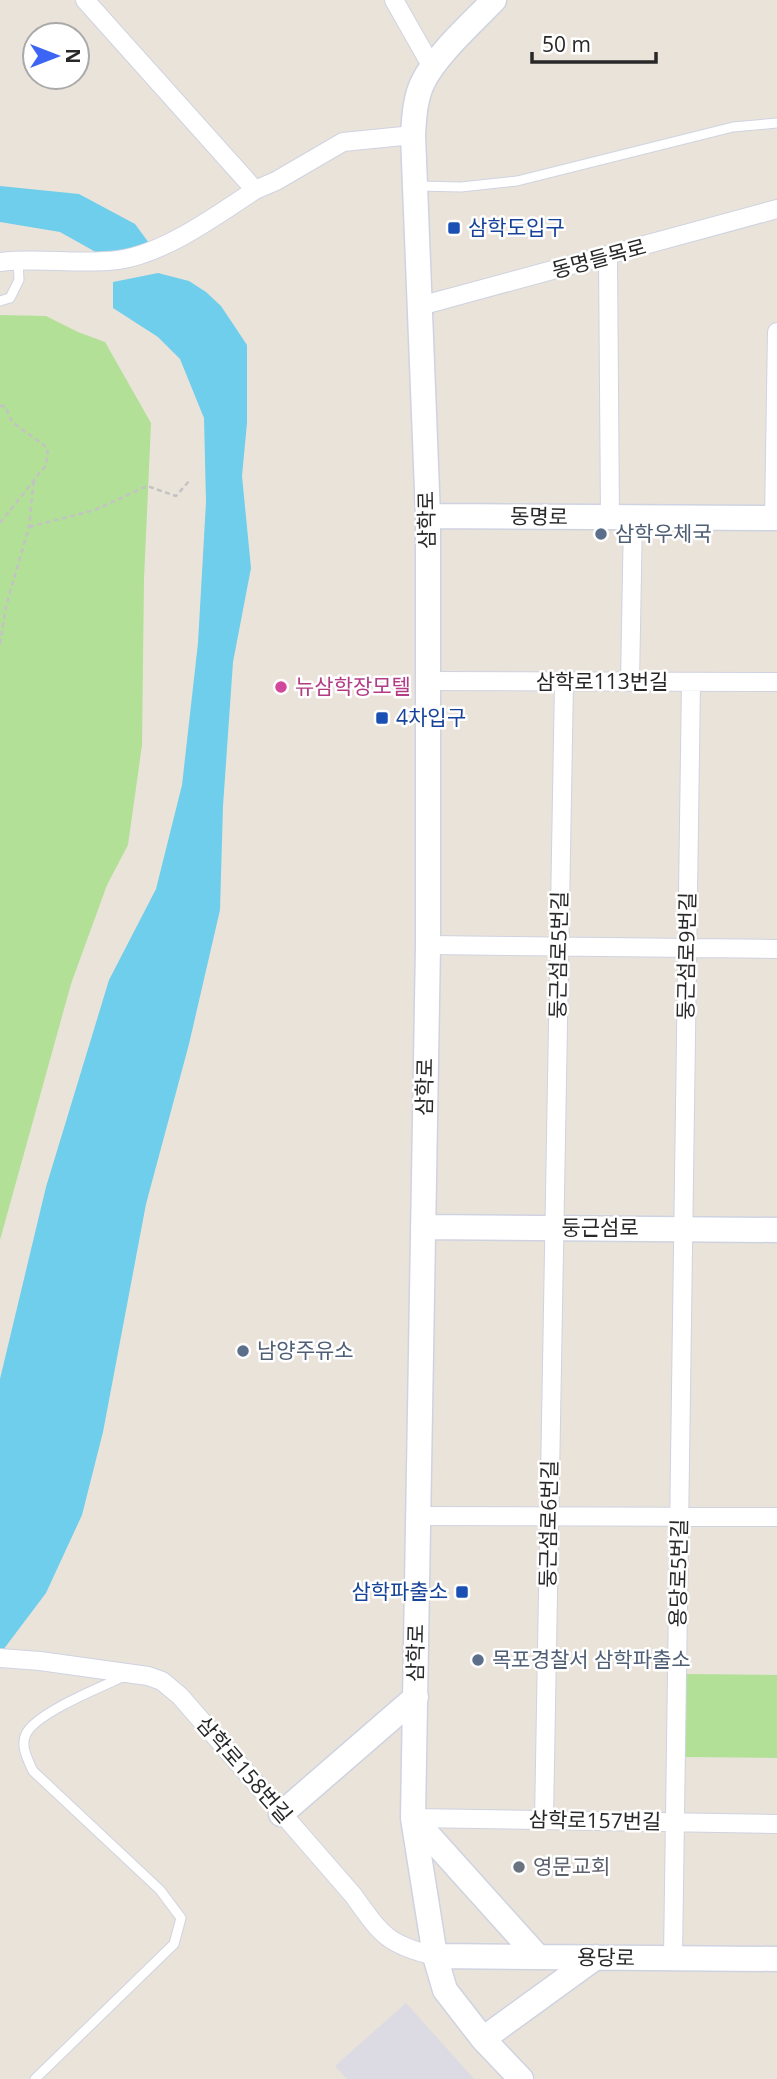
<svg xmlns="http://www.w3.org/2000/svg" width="777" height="2079" font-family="'Open Sans','Noto Sans KR',sans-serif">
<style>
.industrial{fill:#dcdae3}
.green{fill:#b2e097}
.water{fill:#6eceeb}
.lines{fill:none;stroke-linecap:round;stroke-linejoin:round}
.lane-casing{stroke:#cfd3e1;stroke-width:11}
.street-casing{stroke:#cfd3e1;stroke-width:20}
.secondary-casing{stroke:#cfd3e1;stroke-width:27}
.path{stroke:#c3c3c3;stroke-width:2.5;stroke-dasharray:5 3.5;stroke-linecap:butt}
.lane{stroke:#fff;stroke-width:9}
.street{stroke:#fff;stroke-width:18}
.secondary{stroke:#fff;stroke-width:24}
.transit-dot{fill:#1a4fb4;stroke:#fff;stroke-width:2.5}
.service-dot{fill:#5c6f8a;stroke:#fff;stroke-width:2.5}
.hotel-dot{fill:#d1479c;stroke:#fff;stroke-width:2.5}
.worship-dot{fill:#6b7280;stroke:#fff;stroke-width:2.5}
.labels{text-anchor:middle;stroke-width:5;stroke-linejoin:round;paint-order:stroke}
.transit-label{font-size:21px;fill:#164399;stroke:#fff;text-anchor:start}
.street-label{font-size:21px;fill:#282828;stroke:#fff}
.service-label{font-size:21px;fill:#4e5e75;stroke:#fff;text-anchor:start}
.hotel-label{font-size:21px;fill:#b23c85;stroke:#fff;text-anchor:start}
.worship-label{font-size:21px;fill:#5b616d;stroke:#fff;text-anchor:start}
</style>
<rect width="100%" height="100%" fill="#eae3da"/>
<path class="industrial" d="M406,2003L474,2079H347L335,2066Z"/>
<path class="green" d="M0,315L46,316L78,332L105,342L151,423L144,579L142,745L128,845L107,885L71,984L0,1240Z
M686,1674L777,1675V1758L685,1757Z"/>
<path class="water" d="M0,186L79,194L135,224L149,243L127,255H101L60,232L0,222Z
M158,273L189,281L206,292L221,306L247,345V423L242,476L251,568L233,662L223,806L220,910L189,1044L146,1204L103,1432L82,1515L46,1593L0,1654V1379L46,1187L109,980L156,889L182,785L198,643L206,502L204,418L180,359L158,337L113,308V282Z"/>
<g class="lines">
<defs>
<path id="lane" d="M418,186L461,187L517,181L733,127L777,123
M0,301L10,298L19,280L18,260
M35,2079L174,1944L181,1918L160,1890L33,1771C28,1760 20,1746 26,1734C36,1713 101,1687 125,1676"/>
<path id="street" d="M85,0L255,190L276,181L343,142L413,135
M394,0L432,67
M608,256L610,517
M0,262C39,257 78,265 118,260C164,254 217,215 255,190
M420,306L777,209
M774,518L777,332
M428,681L777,682
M630,682L633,517
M428,945L777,949
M419,1516L777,1517
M0,1658L40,1661L148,1676L162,1681L180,1696L353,1895C381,1934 387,1945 435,1956
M413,1818L777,1824
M544,1820L564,682
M673,1958L691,682"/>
<path id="secondary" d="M494,0C472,23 436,55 423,82C415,98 414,118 413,135L428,516V945L413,1818L435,1956L445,1990L483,2039L521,2079
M428,516L777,518
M423,1227L777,1230
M281,1814L416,1697
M413,1818L538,1957
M435,1956L777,1959
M483,2039L596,1957"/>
</defs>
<use href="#lane" class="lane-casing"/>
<use href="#street" class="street-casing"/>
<use href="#secondary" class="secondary-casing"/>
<path class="path" d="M0,406H5L12,422L48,448L46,465L0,523
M29,527L95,510L147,486L176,496L190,480
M0,644L6,606L29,527L34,478"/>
<use href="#lane" class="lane"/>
<use href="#street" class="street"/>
<use href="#secondary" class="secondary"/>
</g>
<g class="transit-dot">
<rect x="447" y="221" width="14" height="14" rx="3.5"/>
<rect x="375" y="711" width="14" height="14" rx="3.5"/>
<rect x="455" y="1585" width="14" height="14" rx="3.5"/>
</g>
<g class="service-dot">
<circle cx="601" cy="534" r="7"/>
<circle cx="243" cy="1351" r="7"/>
<circle cx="478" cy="1660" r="7"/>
</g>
<circle class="hotel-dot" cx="281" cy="687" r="7"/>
<circle class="worship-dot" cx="519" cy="1867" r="7"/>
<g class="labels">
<g class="transit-label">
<text x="468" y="235">삼학도입구</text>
<text x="396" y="725">4차입구</text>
<text x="448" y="1599" text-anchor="end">삼학파출소</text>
</g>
<g class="street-label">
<text transform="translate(599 259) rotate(-15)" y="7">동명들목로</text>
<text transform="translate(539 517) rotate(1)" y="7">동명로</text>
<text transform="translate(427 520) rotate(-91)" y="7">삼학로</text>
<text x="602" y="689">삼학로113번길</text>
<text transform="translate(559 955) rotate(-89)" y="7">둥근섬로5번길</text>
<text transform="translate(687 956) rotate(-89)" y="7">둥근섬로9번길</text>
<text transform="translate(425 1087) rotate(-89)" y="7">삼학로</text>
<text x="600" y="1235">둥근섬로</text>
<text transform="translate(549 1524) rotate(-89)" y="7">둥근섬로6번길</text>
<text transform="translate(679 1573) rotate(-89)" y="7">용당로5번길</text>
<text transform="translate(416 1653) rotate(-89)" y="7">삼학로</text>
<text transform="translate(244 1770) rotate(49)" y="7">삼학로158번길</text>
<text transform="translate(595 1821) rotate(1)" y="7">삼학로157번길</text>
<text transform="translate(606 1958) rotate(1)" y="7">용당로</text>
</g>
<g class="service-label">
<text x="615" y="541">삼학우체국</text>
<text x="257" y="1358">남양주유소</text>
<text x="492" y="1667">목포경찰서 삼학파출소</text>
</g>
<g class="hotel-label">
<text x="295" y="694">뉴삼학장모텔</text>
</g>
<g class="worship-label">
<text x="533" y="1874">영문교회</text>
</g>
</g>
<g transform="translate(56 56) rotate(90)"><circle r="33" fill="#ffffff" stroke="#a9a9a9" stroke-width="2"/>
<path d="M0-5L12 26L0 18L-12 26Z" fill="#3c65f5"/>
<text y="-10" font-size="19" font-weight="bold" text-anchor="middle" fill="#282828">N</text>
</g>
<path d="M532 52v10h124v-10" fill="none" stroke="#282828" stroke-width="3.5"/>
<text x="542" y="52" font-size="21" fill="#282828" stroke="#ffffff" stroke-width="5" paint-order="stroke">50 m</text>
</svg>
